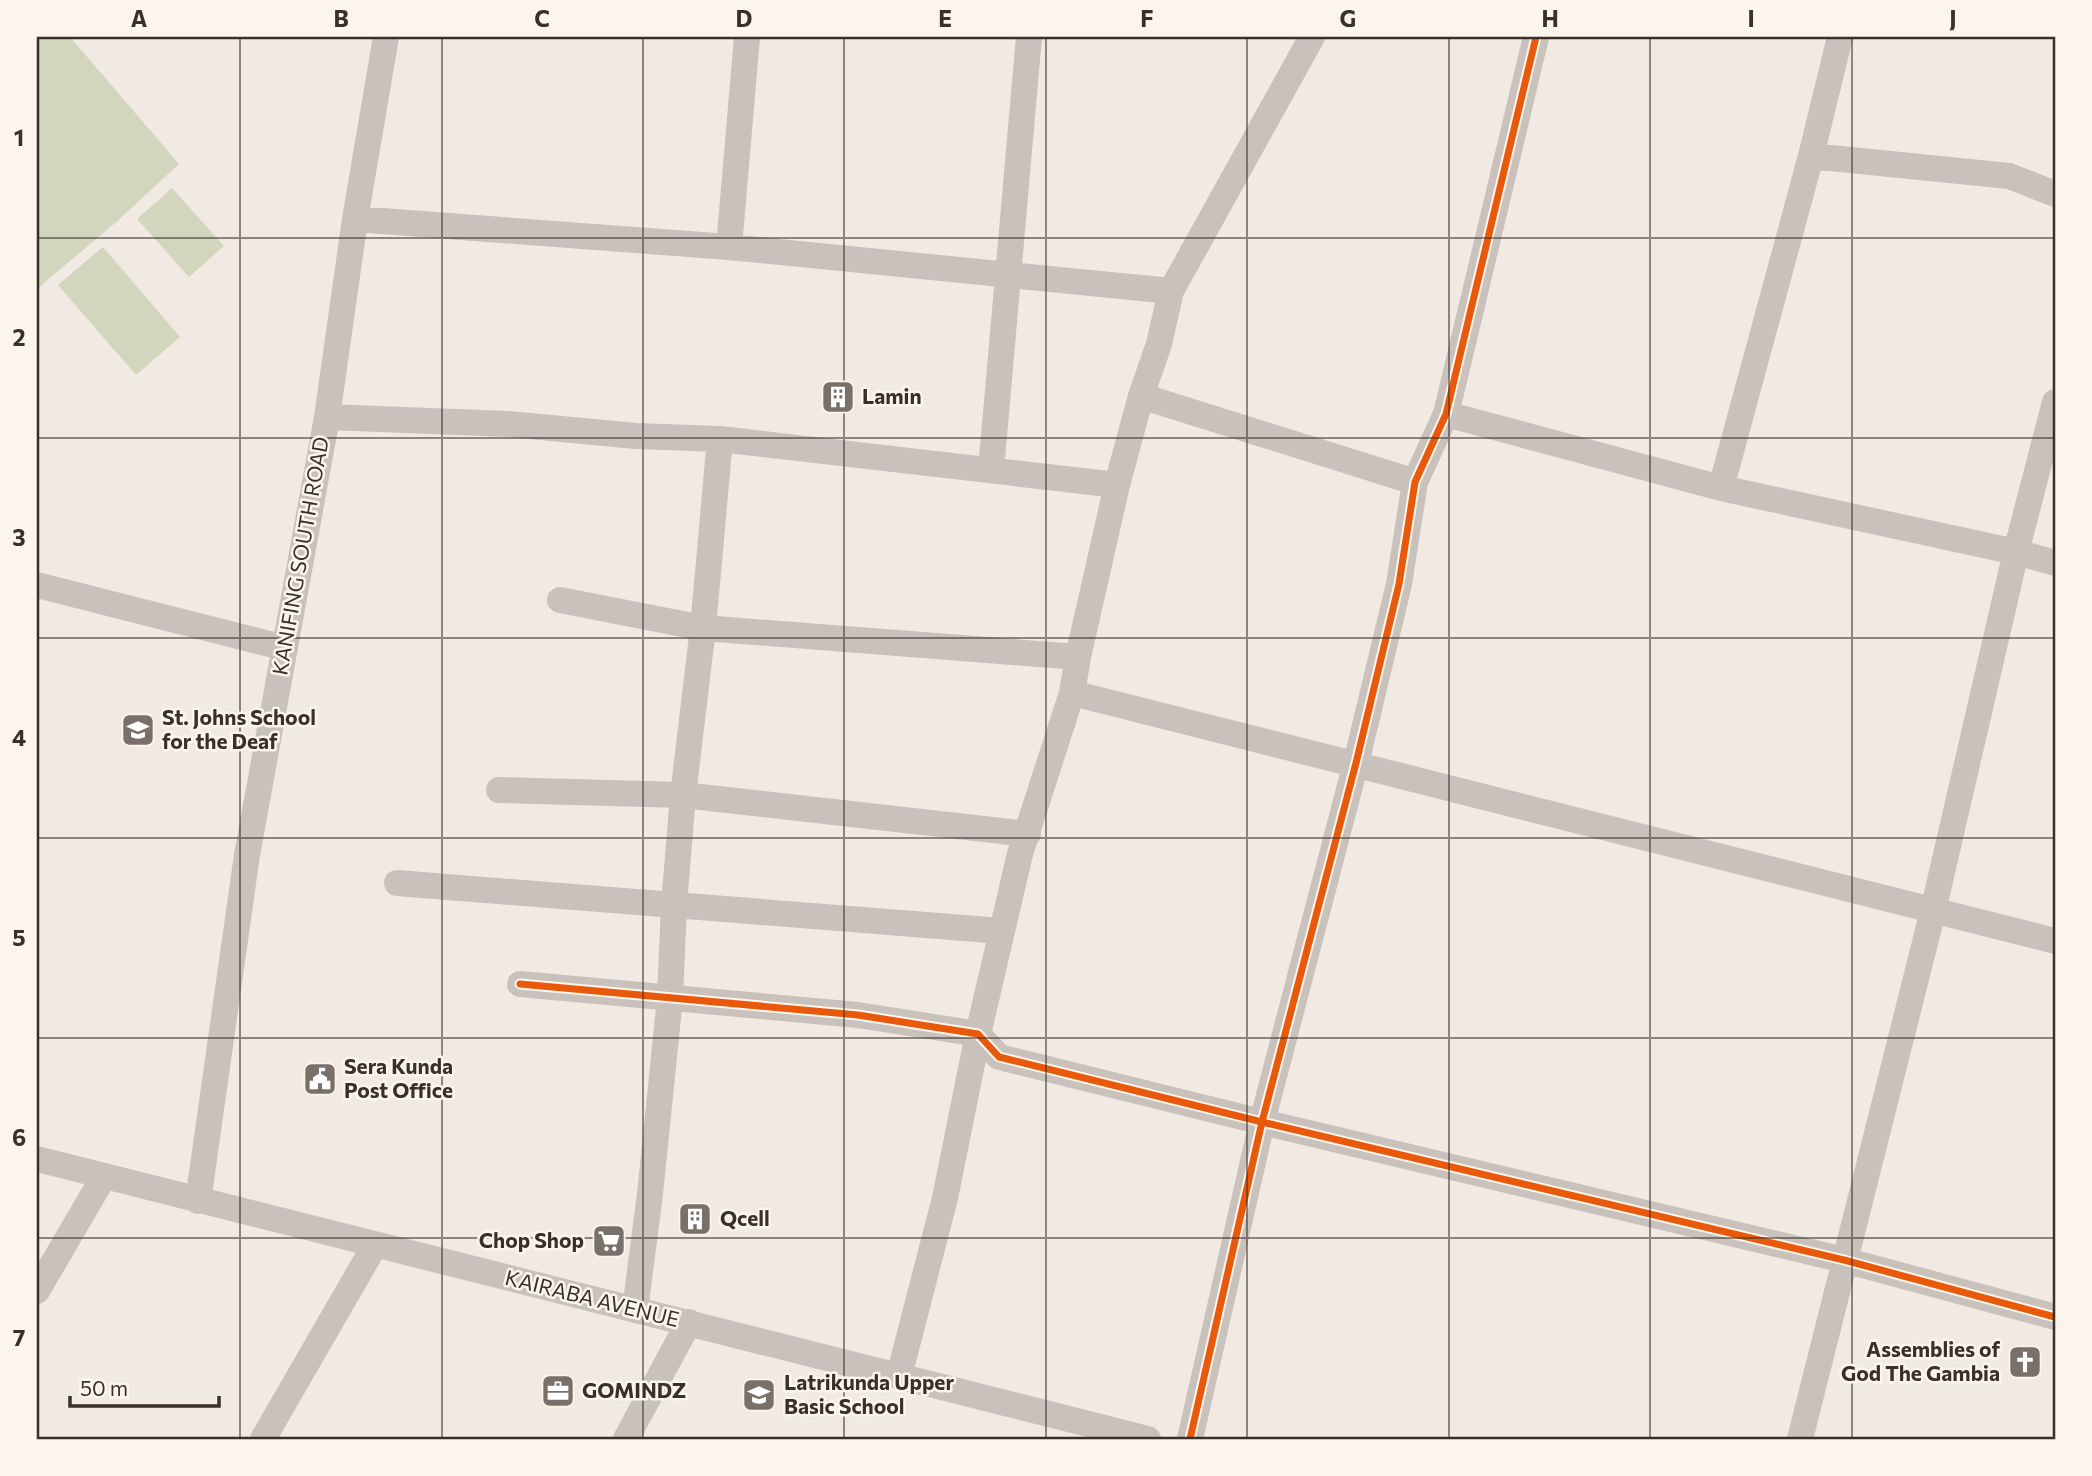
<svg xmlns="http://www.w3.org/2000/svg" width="2092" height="1476" font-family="Commissioner,sans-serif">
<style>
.pitch{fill:#d1d6bc}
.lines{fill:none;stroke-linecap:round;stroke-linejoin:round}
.minor{stroke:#c9c2bc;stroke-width:26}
.cycleway-casing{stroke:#fcf5ec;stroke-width:11}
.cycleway{stroke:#e8590c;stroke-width:7}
.grid{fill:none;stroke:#3b2f29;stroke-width:2;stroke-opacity:0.55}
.labels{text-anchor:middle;stroke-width:5;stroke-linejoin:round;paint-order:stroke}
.poi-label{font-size:21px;font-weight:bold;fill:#3b2f29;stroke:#fcf5ec;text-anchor:start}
.street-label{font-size:21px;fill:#3b2f29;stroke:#fcf5ec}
.neatline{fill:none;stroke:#3b2f29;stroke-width:2.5}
.grid-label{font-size:23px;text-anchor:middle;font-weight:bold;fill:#3b2f29}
</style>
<rect width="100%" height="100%" fill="#f0eae3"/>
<path class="pitch" d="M37,37H70L179,164L115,223L38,288Z
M172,188L224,246L189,277L137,219Z
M103,247L180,337L136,375L58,285Z"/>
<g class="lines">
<path class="minor" d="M1811,156L2009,176L2055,194
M355,219L729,247L1171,291
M729,247L747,37
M1141,396L1415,482
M1446,414L1721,488L2016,552L2055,563
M327,417L508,424L636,436L720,439L1117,485
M991,470L1029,37
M1721,488L1811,156L1840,37
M37,585L285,648
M560,600L703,628L1078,657
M1072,693L2055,941
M499,790L683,795L1028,834
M397,883L1002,931
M520,984L858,1015L978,1034L999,1057L1262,1122L1844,1260L2055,1317
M37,1159L1148,1439
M198,1201L247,855L327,417L355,219L386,37
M37,1291L104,1176
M635,1310L650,1194L670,998L674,905L683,795L703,628L720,439
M899,1376L945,1198L978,1034L1020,854L1072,693L1078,657L1117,485L1141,396L1159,344L1171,291L1312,37
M263,1439L375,1245
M626,1439L689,1322
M1190,1439L1262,1122L1356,763L1399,584L1415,482L1446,414L1536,37
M1800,1439L1933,911L2016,552L2055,402"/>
<defs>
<path id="cycleway" d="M520,984L858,1015L978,1034L999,1057L1262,1122L1844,1260L2055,1317
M1190,1439L1262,1122L1356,763L1399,584L1415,482L1446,414L1536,37"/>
</defs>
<use href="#cycleway" class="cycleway-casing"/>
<use href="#cycleway" class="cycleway"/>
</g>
<path class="grid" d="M240,37V1439M442,37V1439M643,37V1439M844,37V1439M1046,37V1439M1247,37V1439M1449,37V1439M1650,37V1439M1852,37V1439M37,238H2055M37,438H2055M37,638H2055M37,838H2055M37,1038H2055M37,1238H2055"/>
<defs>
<symbol id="building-square" viewBox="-11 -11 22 22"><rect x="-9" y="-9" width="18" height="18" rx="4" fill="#7a706a" stroke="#fcf5ec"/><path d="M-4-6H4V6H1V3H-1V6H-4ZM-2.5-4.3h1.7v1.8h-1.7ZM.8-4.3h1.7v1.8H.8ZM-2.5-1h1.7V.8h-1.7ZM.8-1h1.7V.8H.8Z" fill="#fff"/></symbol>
<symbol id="school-square" viewBox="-11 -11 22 22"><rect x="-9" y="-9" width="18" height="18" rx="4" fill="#7a706a" stroke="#fcf5ec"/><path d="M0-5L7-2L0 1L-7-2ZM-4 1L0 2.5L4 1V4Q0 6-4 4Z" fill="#fff"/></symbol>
<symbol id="civic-square" viewBox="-11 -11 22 22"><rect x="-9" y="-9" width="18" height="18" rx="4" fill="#7a706a" stroke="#fcf5ec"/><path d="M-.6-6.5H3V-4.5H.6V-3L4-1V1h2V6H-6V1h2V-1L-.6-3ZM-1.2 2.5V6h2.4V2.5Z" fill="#fff"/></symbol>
<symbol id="supermarket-square" viewBox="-11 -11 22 22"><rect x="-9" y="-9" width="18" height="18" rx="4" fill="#7a706a" stroke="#fcf5ec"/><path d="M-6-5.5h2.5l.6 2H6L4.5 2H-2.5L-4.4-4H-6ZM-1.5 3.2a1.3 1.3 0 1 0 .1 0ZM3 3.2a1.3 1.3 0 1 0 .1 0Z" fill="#fff"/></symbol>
<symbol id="church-square" viewBox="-11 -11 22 22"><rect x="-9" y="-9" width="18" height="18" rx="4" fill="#7a706a" stroke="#fcf5ec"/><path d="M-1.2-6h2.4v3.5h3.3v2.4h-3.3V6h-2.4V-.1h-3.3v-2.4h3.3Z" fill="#fff"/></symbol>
<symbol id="office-square" viewBox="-11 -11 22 22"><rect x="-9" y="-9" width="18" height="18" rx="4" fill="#7a706a" stroke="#fcf5ec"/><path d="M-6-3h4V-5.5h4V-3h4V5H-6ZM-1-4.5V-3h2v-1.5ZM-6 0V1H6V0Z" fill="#fff"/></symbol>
</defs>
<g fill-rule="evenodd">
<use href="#building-square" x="819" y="378" width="38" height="38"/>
<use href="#school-square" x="119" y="711" width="38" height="38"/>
<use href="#civic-square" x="301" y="1060" width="38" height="38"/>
<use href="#building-square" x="676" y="1200" width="38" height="38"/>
<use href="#supermarket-square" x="590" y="1222" width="38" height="38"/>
<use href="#church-square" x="2006" y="1343" width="38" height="38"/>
<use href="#office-square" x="539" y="1372" width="38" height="38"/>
<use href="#school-square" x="740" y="1376" width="38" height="38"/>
</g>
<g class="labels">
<g class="poi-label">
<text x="862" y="404">Lamin</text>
<text x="162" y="725">St. Johns School<tspan x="162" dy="24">for the Deaf</tspan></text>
<text x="344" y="1074">Sera Kunda<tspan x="344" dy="24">Post Office</tspan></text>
<text x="720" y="1226">Qcell</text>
<text x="584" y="1248" text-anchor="end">Chop Shop</text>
<text x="2000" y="1357" text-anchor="end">Assemblies of<tspan x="2000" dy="24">God The Gambia</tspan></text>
<text x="784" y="1390">Latrikunda Upper<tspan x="784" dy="24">Basic School</tspan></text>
<text x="582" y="1398">GOMINDZ</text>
</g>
<g class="street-label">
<text transform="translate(301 556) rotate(-80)" y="7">KANIFING SOUTH ROAD</text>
<text transform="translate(592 1299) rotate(14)" y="7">KAIRABA AVENUE</text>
</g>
</g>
<rect width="2092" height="1476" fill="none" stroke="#fcf5ec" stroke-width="77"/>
<path d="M70 1396v10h149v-10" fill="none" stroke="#3b2f29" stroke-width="3.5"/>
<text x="80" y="1396" font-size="21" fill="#3b2f29" stroke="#fcf5ec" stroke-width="5" paint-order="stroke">50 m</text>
<rect x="38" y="38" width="2016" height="1400" class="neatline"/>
<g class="grid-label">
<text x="139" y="27">A</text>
<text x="341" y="27">B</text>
<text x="542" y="27">C</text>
<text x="744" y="27">D</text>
<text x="945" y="27">E</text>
<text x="1147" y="27">F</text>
<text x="1348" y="27">G</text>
<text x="1550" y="27">H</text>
<text x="1751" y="27">I</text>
<text x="1953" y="27">J</text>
<text x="19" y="146">1</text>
<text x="19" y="346">2</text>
<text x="19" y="546">3</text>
<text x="19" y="746">4</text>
<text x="19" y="946">5</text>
<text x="19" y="1146">6</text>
<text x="19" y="1346">7</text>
</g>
</svg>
